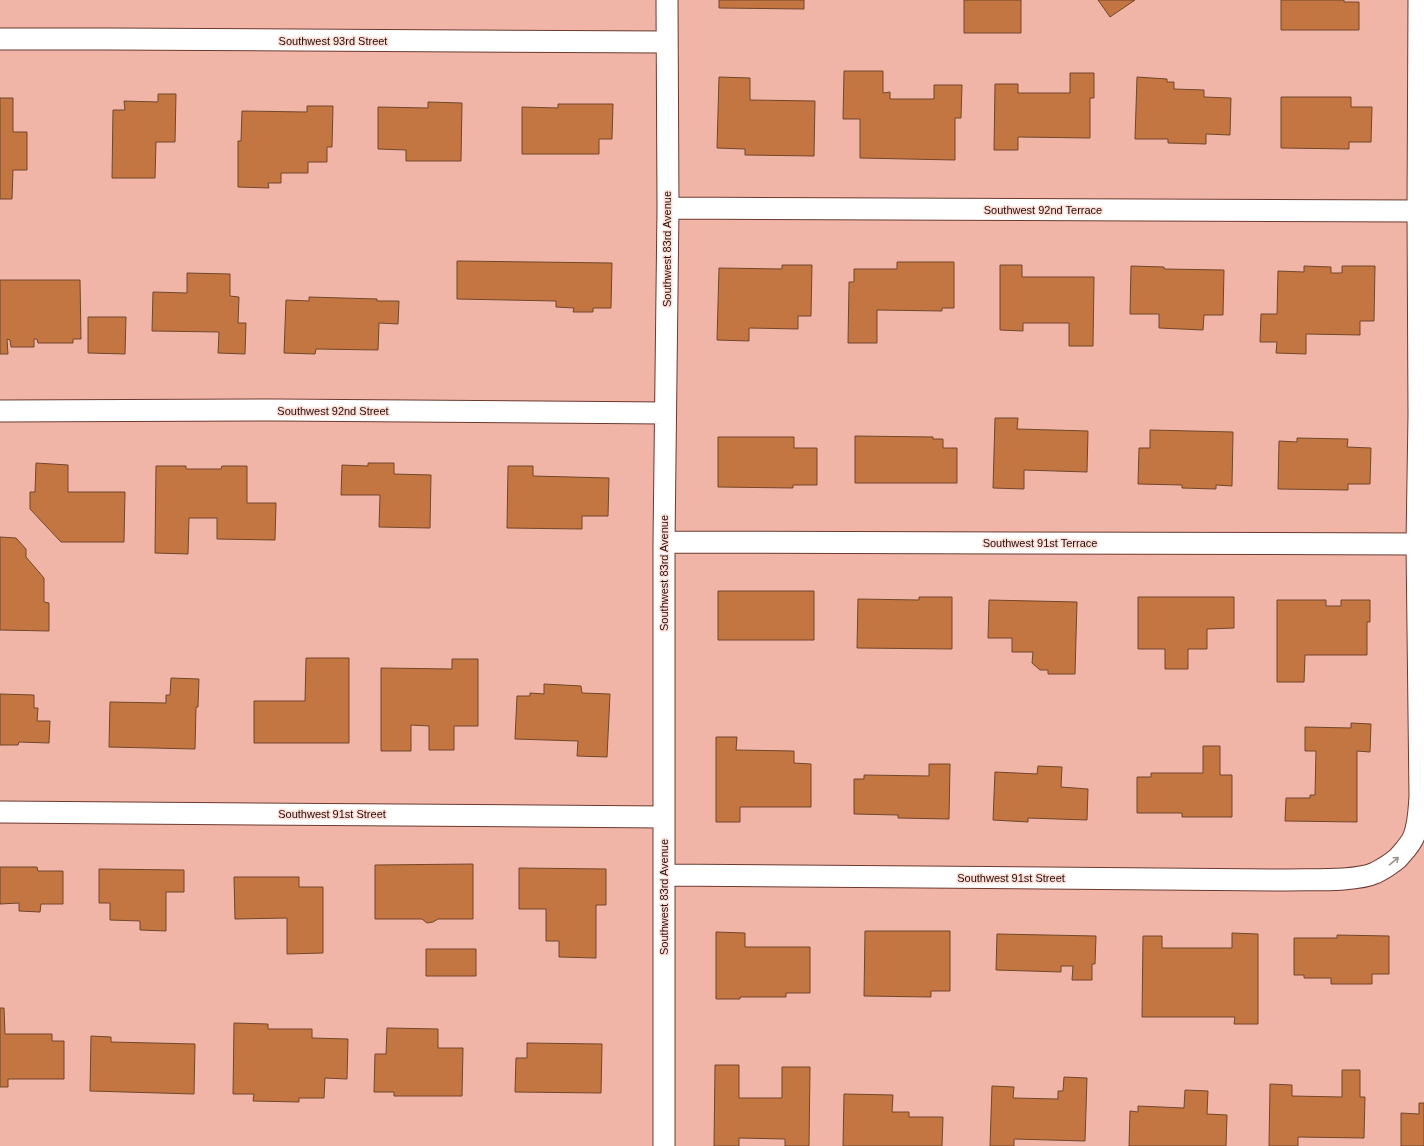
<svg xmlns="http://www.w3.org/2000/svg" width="1424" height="1146" font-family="Arial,sans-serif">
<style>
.building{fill:#c37642;stroke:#72462a}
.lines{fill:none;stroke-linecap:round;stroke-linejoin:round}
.minor-casing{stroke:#6c3a30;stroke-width:23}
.minor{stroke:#fff;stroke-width:21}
.oneway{stroke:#9c9391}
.labels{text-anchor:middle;stroke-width:3;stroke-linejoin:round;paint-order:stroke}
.street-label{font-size:11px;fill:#230e0a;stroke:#fdded7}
</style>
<rect width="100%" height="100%" fill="#f1b5a8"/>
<path class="building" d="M719,0H804V9L719,8Z
M964,0H1021V33H964Z
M1098,0H1135L1110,17Z
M1281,0H1344V2H1359V30H1281Z
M844,71H883V93L890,92V99H934V85H962L961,118H955V160L860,158V119H843Z
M1070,73H1094V98H1090V138L1018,137V150H994L995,84H1018V93H1070Z
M719,77L750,78V100L815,101L814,156L745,155V149L717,148Z
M1137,77L1167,79V82H1174V89L1204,90V97L1231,98L1230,135L1206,134V144L1168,143V139H1135Z
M158,94H176L175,142H156L155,178H112L113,110H125L124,101L158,102Z
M1281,97H1351V107H1372L1371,142H1349V149L1281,148Z
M0,98H13V132H27V170H13L12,199H0Z
M428,102L462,103L461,161H406V150L378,149V107L428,108Z
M558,104H613L612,139H599V154H522V107L558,108Z
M307,106H333L332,147H327V162H308V173H281V183H268L269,188L238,187V141H241L242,111L307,112Z
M457,261L612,263L611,308H593V312H573L574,308L556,307V301L457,299Z
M897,262H954V308H942V311L877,310V343H848L849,282H854V269H897Z
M782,265H812L811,316H798V329L749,328V341L717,340L719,268L782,269Z
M1000,265H1022V277H1094L1093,346H1069V323H1023V331L1000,330Z
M1131,266L1164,267V269L1224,270L1223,315H1204L1203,330L1159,328V314H1130Z
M1304,266L1331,267V273H1342V266H1375L1374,321H1360V335L1306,334V354L1276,353L1277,342H1260L1261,314H1277L1278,271L1304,272Z
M187,273L230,274V296L239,297L238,323H246L245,354L218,353L219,332L152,331L153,292L187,293Z
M0,280H80L81,339H73V343H38L37,339H34V347H11L10,340L7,339L8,354H0Z
M309,297L377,299V301H399L398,324L379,323L378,350L316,349L315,354L284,353L286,300L309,301Z
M88,317H126L125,354L88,353Z
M995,418H1018L1017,429L1088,431L1087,472L1024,470V489L993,488Z
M1150,430L1233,432L1232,486L1216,485V489L1182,488V485L1138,484L1139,448H1150Z
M855,436L933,437V439H943V448H957V483H855Z
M718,437H794V448H817V485H793V488L718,487Z
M1297,438L1348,439L1347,447L1371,448L1370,484H1348V490L1278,489L1279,441L1297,442Z
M36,463L68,465V492H125L124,542H61L30,509V492H35Z
M368,463H394V474L431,475L430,528L379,527L380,495H341L342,465L368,466Z
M156,466H186V469H221L222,466H247V503H276L275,540L217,539V518H189L188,554L155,553Z
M508,466H533V476L609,478L608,516H582V529L507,528Z
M0,537L16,538L26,549V557L44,578V602L49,603V631L0,630Z
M718,591H814V640H718Z
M919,597H952V649L857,648L858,599L919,600Z
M1138,597H1234V628L1207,629V649H1188V669H1165V649H1138Z
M989,600L1077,602L1075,674H1048V670H1040L1032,663L1033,652H1012V638H988Z
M1277,600H1326V606H1341V600H1370V622H1367V655H1305L1304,682H1277Z
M306,658H349V743H254V701H305Z
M452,659H478V726H454V750H429V726L411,725V751H381V668L452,669Z
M171,678L199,679L198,707H196L195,749L109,747L110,702L166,703V695H170Z
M544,684L581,686L582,693L610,694L607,757L577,756L578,741L515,739L517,696H530V693L544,694Z
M0,694L34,695V708H38L37,721H50L49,743L19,742L18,745H0Z
M1351,723L1371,724L1370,752L1357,751V822L1285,821L1286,798H1310V795H1315L1316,751H1305V727L1351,728Z
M716,737H737L736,750L794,751V763L811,764V807H740V822H716Z
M1203,746H1220V775H1232V817H1182V813H1137V777H1151V773H1203Z
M929,764H950L949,819L898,818V815L854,814V779H864V775L929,776Z
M1038,766L1062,767L1061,787L1088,789L1087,820L1028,818V822L993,820L995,772L1037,774Z
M473,864V919H438L433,922L427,923L422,919H375V865Z
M0,867H37L38,871H63V904H41L40,912L19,911V903L0,904Z
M519,868L606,869V905H596V958L559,957V941H546V909H519Z
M99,869L184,870V892H166V931L140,930V921L110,920V903H99Z
M234,877H299V887H323V953L287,954V918L235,919Z
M865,931H950V991H931V997L864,996Z
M716,932L745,933V947H810V993H786V997H740V999H716Z
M1232,933L1258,934V1024H1234L1235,1017H1142L1143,936H1162V948H1232Z
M997,934L1096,936L1095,964H1092V980H1072L1073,966H1061V972L996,970Z
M1337,935L1389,936V974H1372V984H1331V978H1304V975H1294V938H1337Z
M426,949H476V976H426Z
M0,1008H4L5,1034H52V1041H64V1079H8V1087H0Z
M234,1023L268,1024V1029H312V1038L348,1039L347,1079L325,1078L324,1098H299V1102L253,1101L254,1094H233Z
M387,1028L438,1029V1048H463L462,1096H394V1092H374L375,1054H386Z
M91,1036L111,1037V1042L195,1044L194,1094L90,1091Z
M527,1043L602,1044L601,1093L515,1092L516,1058H527Z
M715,1065H739V1098H782V1067H810L809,1146H785V1139L739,1138V1146H714Z
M1342,1070H1360V1097H1365L1364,1138L1298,1137V1146H1269L1270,1084L1292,1085V1096L1342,1097Z
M1064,1077L1087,1078L1085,1141L1014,1139V1146H990L992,1086L1014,1087L1013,1098L1058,1099V1091H1063Z
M1185,1090L1208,1091L1207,1114L1227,1115L1226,1146H1129L1130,1111L1138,1112V1106L1184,1108Z
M844,1094L893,1095L892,1112H909V1117H943L942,1146H843Z
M1419,1103H1424V1146H1401V1113L1419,1114Z"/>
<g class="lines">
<defs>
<path id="minor" d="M0,39H109L667,42
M668,208L1418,211
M0,411L276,410L665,413
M664,542L1417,544
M0,812L663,817
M664,875L1284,880C1308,879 1355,882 1375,873C1383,869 1391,864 1398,858C1404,851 1411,844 1414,836C1419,823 1419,809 1420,797L1417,544L1419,415L1418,211L1419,0
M664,1146V542L668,208L667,0"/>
</defs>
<use href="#minor" class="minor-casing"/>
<use href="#minor" class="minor"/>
</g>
<defs><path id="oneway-shaft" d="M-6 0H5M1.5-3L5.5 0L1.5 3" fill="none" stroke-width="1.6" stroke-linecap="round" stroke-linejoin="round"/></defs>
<use class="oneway" href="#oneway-shaft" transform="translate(1394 861) rotate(-40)"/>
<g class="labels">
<g class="street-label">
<text x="333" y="45">Southwest 93rd Street</text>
<text x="1043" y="214">Southwest 92nd Terrace</text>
<text transform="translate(667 249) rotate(-90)" y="4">Southwest 83rd Avenue</text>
<text x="333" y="415">Southwest 92nd Street</text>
<text x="1040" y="547">Southwest 91st Terrace</text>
<text transform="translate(664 573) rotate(-90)" y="4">Southwest 83rd Avenue</text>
<text x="332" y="818">Southwest 91st Street</text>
<text x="1011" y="882">Southwest 91st Street</text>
<text transform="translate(664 897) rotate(-90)" y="4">Southwest 83rd Avenue</text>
</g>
</g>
</svg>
